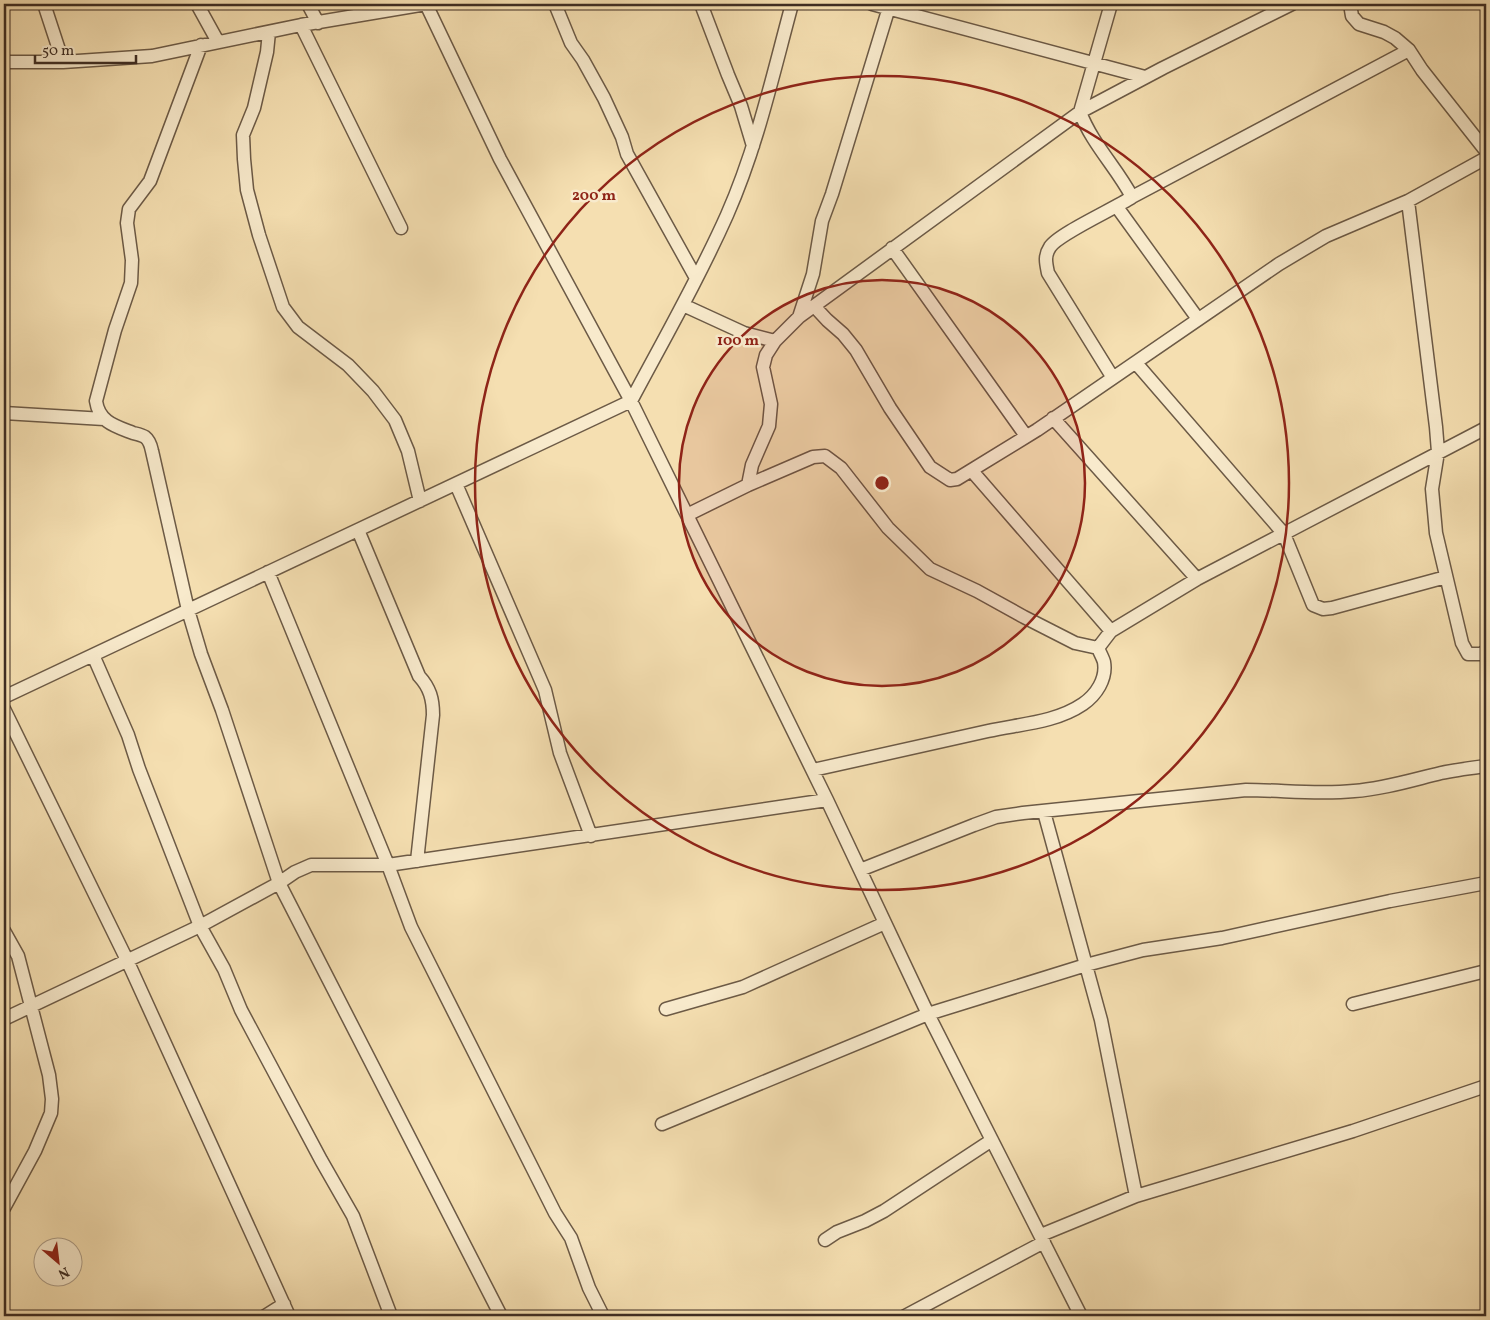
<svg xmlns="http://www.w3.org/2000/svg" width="1490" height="1320" font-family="Vollkorn,serif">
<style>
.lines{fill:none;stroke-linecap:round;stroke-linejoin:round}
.minor-casing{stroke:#6c5a46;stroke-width:15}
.minor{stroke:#f8eacc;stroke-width:12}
.ring{fill:none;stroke:#8f2418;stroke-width:2.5}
.centre{fill:#8f2418;stroke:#f8eacc;stroke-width:2.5}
.ring-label{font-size:15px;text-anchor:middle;font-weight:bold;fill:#8f2418;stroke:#f8eacc;stroke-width:5;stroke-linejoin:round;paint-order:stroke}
</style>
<rect width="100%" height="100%" fill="#f5dfb1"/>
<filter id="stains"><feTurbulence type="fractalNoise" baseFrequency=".004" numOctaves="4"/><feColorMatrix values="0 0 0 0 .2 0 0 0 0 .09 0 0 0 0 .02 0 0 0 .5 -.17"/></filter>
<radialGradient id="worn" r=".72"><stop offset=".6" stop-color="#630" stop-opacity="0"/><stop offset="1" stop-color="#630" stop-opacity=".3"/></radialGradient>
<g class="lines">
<defs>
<path id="minor" d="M44,4L63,62
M197,4L218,42
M308,4L318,23
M555,4L571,43L583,60L604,98L622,137L627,154L696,278
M701,4L728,75L741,106L753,146
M872,4L1145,77
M1111,4L1080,112C1092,144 1117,168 1132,197
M1350,4L1352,16L1359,24L1384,32L1395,38L1409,50L1422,70L1486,151
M301,25L401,228
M269,32L267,52L254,108L243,135L244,159L247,190L259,235L283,307L298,327L348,365L373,391L395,420L408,451L420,501
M201,45L150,181L129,209L127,223L132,260L131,283L115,330L96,401C99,422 115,426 133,433C137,434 142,435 145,437C149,440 151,446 152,451L188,610L201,654L222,710L279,883L501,1316
M4,62H63L152,56L301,25L426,4L500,159L631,401L827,800L928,1014L1081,1316
M1408,201L1436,427L1438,452L1432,489L1436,533L1462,643L1468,654H1481L1486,651
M1117,207L1198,319
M892,248L1026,436
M683,305L744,333L775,341
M814,306L827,320L843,334L856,350L890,408L930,467L950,480L957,479L1037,430L1279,264L1326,236L1408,201L1486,158
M799,317L813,274L822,221L832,194L890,4
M1136,363L1284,534L1313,605L1323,609L1332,608L1446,577
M1113,378L1048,273C1046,263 1044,256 1050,247C1058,234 1116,208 1132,197L1409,50
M4,413L104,419
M1053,418L1197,579
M972,471L1111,631L1098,648
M456,484L545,690L560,753L591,836
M748,485L752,465L769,426L771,404L763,367L766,355L775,341L799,317L1080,112L1163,68L1292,4
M687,515L748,485L813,457L825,456L841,468L888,528L930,569L977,591L1024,617L1075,643L1098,648
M358,530L419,676C430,688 433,699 433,715L417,861
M268,572L388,865L411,927L555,1213L571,1238L589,1288L603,1316
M1111,631L1197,579L1486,428
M93,655L128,735L139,769L200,926L224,969L241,1010L321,1160L353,1216L391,1316
M4,697L631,401C664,339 699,278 727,215C757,147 773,74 792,4
M4,709L127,960L289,1316
M813,770C871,757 929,744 988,731C1019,724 1055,723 1083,704C1096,695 1107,679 1104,662C1103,658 1100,653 1098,648
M1044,812L1101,1020L1136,1196
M860,870L974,825L996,817L1023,813L1246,790C1282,790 1318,795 1354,791C1383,789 1412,780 1441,773C1455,770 1471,768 1486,766
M4,931L18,956L49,1075L52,1099L51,1113L35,1151L4,1208
M1353,1004L1486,971
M666,1009L743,987L885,923
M4,1019L200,926L279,883L295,872L311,865H388L827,800
M662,1124L928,1014L1086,965L1143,950L1222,938L1390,901L1486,883
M1041,1235L1136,1196L1353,1131L1486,1086
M825,1240L837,1232L865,1221L884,1211L992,1140
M265,1316L284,1304
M905,1316L1044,1242"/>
</defs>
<use href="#minor" class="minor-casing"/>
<use href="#minor" class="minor"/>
</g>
<circle cx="882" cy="483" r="203" fill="#8f2418" fill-opacity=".12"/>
<g class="ring">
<circle cx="882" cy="483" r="203"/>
<circle cx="882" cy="483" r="407"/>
</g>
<circle cx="882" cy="483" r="8" class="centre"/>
<g class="ring-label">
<text x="594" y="200">200 m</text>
<text x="738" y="345">100 m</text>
</g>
<rect width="1490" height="1320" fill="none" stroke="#f5dfb1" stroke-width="20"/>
<rect x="5" y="5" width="1480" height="1310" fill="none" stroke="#3e2d23" stroke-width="2.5"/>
<rect x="10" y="10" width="1470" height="1300" fill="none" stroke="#3e2d23"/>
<g transform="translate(58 1262) rotate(152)"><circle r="24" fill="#f8eacc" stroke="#ae9e88"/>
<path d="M0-4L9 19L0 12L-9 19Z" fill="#8f2418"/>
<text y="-8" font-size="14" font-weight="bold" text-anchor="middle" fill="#3e2d23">N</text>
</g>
<path d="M35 55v8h101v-8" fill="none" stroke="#3e2d23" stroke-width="2.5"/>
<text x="42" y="55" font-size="15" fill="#3e2d23" stroke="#f8eacc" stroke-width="4" paint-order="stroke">50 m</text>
<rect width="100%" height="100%" filter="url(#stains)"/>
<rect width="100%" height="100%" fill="url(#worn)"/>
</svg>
